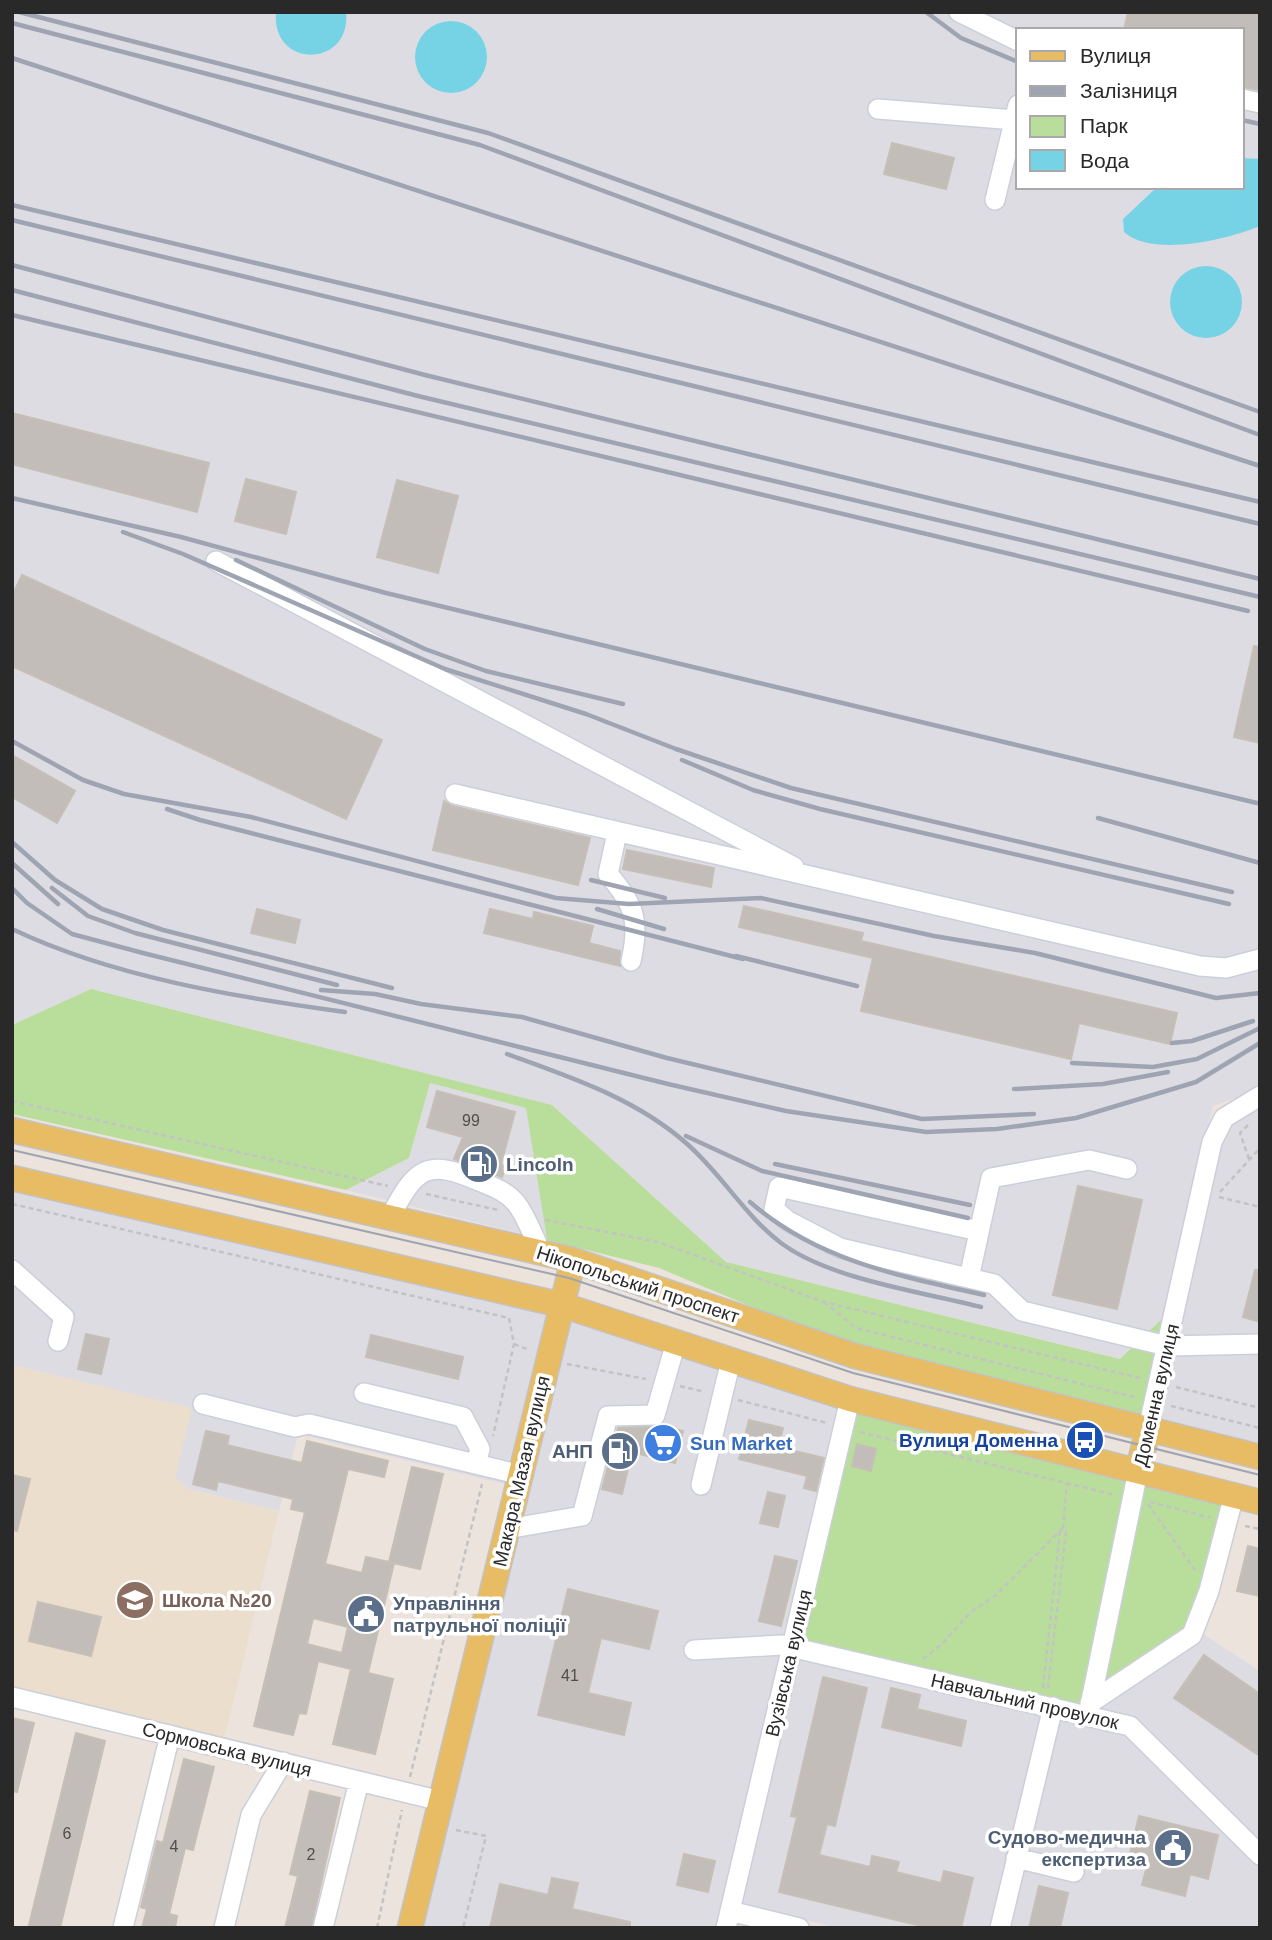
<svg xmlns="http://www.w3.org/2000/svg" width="1272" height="1940" font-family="Arial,sans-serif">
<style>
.industrial{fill:#dedce3;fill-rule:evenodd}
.education{fill:#ebdecc}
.green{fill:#b9de9c}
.water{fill:#76d3e6}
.building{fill:#c3bdb9;stroke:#c6bfb6;stroke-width:2;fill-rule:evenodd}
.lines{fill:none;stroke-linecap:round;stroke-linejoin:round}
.minor-casing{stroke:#cbcfda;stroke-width:22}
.major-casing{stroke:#c3c3c3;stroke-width:27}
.path{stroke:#c3c3c3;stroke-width:2.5;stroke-dasharray:5 3.5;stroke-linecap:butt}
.minor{stroke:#fff;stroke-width:19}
.major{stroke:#e7bc65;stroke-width:24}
.tram{stroke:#9fa4b2;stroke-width:2}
.rail{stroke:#9fa4b2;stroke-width:4.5}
.labels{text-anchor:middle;stroke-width:7;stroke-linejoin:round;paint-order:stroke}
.number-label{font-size:16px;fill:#504e4d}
.service-label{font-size:19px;font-weight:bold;fill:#4e5e75;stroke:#fff;text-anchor:start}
.street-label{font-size:19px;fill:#292929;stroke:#fff}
.transit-label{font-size:19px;font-weight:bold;fill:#164399;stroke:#fff;text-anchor:end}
.shop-label{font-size:19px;font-weight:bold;fill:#366cbe;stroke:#fff;text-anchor:start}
.education-label{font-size:19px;font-weight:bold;fill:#785e54;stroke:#fff;text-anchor:start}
</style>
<rect width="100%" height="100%" fill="#ebe3dc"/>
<path class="industrial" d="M12,12H1260V1089L1213,1106L1165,1316L1121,1359L726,1262L552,1105L91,989L12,1025ZM1018,30H1242V187H1018Z
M430,1083L526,1108L547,1240L346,1190L409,1158Z
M1260,1103V1451L1156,1426L1225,1116Z
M12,1185L556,1311L513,1486L298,1434L279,1511L188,1489L175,1477L191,1408L12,1365Z
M565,1314L854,1407L1260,1671V1928H838L724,1900L717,1928H415Z"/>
<path class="education" d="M12,1365L192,1408L175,1477L188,1489L279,1511L224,1740L12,1688Z"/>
<path class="green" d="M91,989L552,1105L726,1262L1120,1359L1165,1316L1142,1422L859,1352L659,1268L547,1240L526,1108L430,1083L409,1158L346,1190L12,1114V1025Z
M854,1407L1226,1501L1187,1631L1079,1707L799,1643Z"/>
<path class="water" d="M276,12H346C352,68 271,70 276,12Z
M415 57a36 36 0 1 1 72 0a36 36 0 1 1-72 0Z
M1242,158L1260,159V226C1229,239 1152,258 1124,232L1123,219L1157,187H1242Z
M1170 302a36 36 0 1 1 72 0a36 36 0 1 1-72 0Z"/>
<path class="building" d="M1128,12H1260V90L1242,87V30H1124Z
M892,143L954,158L946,189L884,174Z
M12,413L209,463L197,512L12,464Z
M246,479L296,492L286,534L235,521Z
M397,480L458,496L438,573L377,557Z
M22,575L382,740L346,819L12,666V596Z
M1254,646L1260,647V743L1234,737Z
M12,755L75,791L57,823L12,797Z
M444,801L452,806L590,838L578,885L433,850Z
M627,850L714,868L711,887L623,869Z
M744,906L863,933L861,941L1177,1013L1170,1044L1079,1023L1071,1059L861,1011L873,958L739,927Z
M257,909L300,920L295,943L251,933Z
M490,909L533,919L534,912L593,926L589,943L620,951V966L484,933Z
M437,1091L515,1112L501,1164L506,1167L502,1177L454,1159L463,1137L427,1127Z
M1078,1186L1142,1200L1117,1309L1053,1295Z
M1255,1270H1260V1322L1243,1317Z
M86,1334L109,1339L101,1374L78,1369Z
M371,1335L463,1357L458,1379L366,1357Z
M749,1420L783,1428L778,1447L824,1458L816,1491L804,1488L807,1476L739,1459Z
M661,1426L683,1431L675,1463L632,1452L622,1494L602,1489L618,1428Z
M206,1431L229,1436L227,1445L302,1463L307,1441L388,1461L384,1477L348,1469L325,1564L362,1573L366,1557L394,1563L368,1673L393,1679L375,1754L333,1744L351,1669L318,1661L306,1714L299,1713L293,1735L254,1726L305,1512L291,1509L293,1499L218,1481L216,1490L193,1484ZM313,1618L348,1627L342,1653L307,1644Z
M857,1444L876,1449L871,1471L852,1466Z
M412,1467L443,1474L420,1569L389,1562Z
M12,1475L30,1479L17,1531L12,1530Z
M768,1492L785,1496L778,1527L760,1523Z
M1248,1546L1260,1549V1596L1237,1591Z
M775,1556L797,1561L781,1626L759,1621Z
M568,1589L658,1611L649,1649L601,1638L588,1693L631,1703L624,1735L538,1715Z
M38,1602L101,1617L91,1656L29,1641Z
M1204,1655L1260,1694V1756L1174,1698Z
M823,1677L867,1688L835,1826L827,1824L819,1855L870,1867L872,1856L899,1862L896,1872L941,1883L944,1871L973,1878L961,1928H930L779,1892L797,1817L791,1816Z
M891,1688L920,1695L917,1709L966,1721L961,1746L882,1727Z
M12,1718L34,1723L17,1792L12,1791Z
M76,1733L105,1741L60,1928H42L29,1925Z
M184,1759L214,1767L193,1850L185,1848L169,1914L177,1916L175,1928H142L147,1909L141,1907L157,1841L163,1843Z
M310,1791L340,1798L311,1928H285L298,1876L290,1874Z
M1139,1816L1218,1835L1208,1879L1190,1874L1185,1896L1142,1885L1147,1866L1128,1861Z
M684,1854L715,1861L708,1892L677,1885Z
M552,1878L578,1883L572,1909L630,1922V1928H490L500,1884L548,1895Z
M1039,1886L1068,1893L1060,1928H1029Z"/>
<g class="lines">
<defs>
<path id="minor" d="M959,12L1018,41
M1242,99L1260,103
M878,109L1015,120
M995,200L1018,105
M216,561L794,867
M455,794L1200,966L1226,968L1260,959
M617,833L608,874C635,905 640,921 631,961
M390,1217C416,1168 426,1158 479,1181C493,1187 506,1191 516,1203C527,1217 533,1236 541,1252
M979,1231L779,1187L774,1209L788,1221L840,1248L994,1284L1022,1311L1167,1346L1260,1344
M12,1270L64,1317L58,1341
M969,1278L991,1178L1089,1160L1127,1169
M364,1393L463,1417L480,1449L476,1464
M203,1404L295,1427L309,1424L521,1475
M1148,1429L1212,1142L1224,1118L1260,1096
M701,1485L731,1360
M507,1529L582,1516L608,1416L655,1415L676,1342
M694,1650L782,1645L1130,1726L1260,1855
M12,1697L441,1801
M1090,1703L1192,1635L1209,1591L1234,1495
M1089,1711L1138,1471
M1016,1858L1074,1872
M730,1911L799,1928
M123,1928L170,1735
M224,1928L251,1815L283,1762
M323,1928L359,1781
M726,1928L850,1399
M1000,1928L1053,1707"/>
<path id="major" d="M12,1130L573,1260L855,1356L1260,1457
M12,1178L562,1305L850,1399L1260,1502
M1138,1471L1148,1429
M410,1928L573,1260"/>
</defs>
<use href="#minor" class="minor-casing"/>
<use href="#major" class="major-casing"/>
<path class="path" d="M12,1101L388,1186
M1248,1125L1240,1133L1249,1159
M1220,1192L1260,1148
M426,1194L498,1210
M1219,1197L1260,1207
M12,1204L509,1318L514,1344L493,1436
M545,1220L658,1242L824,1302L1140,1378
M824,1302L856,1328L1138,1398
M514,1344L527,1349
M567,1364L646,1379
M680,1386L705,1392
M1176,1387L1260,1408
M738,1400L827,1423
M1171,1406L1260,1428
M860,1432L1115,1495
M1150,1502L1211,1518
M1148,1504L1195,1570
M1245,1526L1260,1529
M923,1659L943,1643L970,1613L996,1595L1063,1528
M1043,1688L1060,1531
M1048,1688L1066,1532L1063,1528L1067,1483
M410,1777L482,1484
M456,1830L486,1836L463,1928
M377,1928L402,1810"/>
<use href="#minor" class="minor"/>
<use href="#major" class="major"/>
<path class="tram" d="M12,1150L569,1278L853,1373L1260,1475"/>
<path class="rail" d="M19,12L488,133L1260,412
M926,12L961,38L1018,62
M12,23L480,145L1260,435
M12,58L1260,466
M1242,120L1260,124
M12,205L1260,502
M12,220L1260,524
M12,265L425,375L1260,579
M12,290L418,396L1260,597
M12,315L1248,611
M12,498L181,537L386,593L1257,803
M123,532L183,554L445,669L586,714L676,749L791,788L1232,892
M236,560L425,649L486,671L623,704
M12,741L83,780L124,794L251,817L556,898L629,904L761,898L934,936L1035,953L1216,998L1260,993
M682,760L753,790L820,809L1229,904
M167,809L200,820L743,959
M1098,818L1260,863
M12,842L55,880L102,909L163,930L392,988
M12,863L58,904
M591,880L665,898
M12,888L27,903L72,934L143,953L668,1084L786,1111L926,1132L997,1129L1076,1118L1196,1082L1260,1043
M52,888L88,916L135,933L337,985
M597,909L664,929
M12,929C113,977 235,997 345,1012
M736,956L857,986
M321,990L375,994L421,1004L522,1017L667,1058L922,1119L1034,1114
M1172,1043L1192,1041L1253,1021
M507,1054C570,1077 635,1098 686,1143C721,1173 744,1215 781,1243C829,1279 922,1292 981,1307
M1072,1063L1153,1067L1197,1059L1260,1028
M1014,1089L1103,1084L1168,1072
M686,1136L762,1171L968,1218
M775,1164L970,1205
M750,1202C818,1261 900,1276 984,1295"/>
</g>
<defs>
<symbol id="fuel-disc" viewBox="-11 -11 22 22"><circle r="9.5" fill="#5c6f8a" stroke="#fff"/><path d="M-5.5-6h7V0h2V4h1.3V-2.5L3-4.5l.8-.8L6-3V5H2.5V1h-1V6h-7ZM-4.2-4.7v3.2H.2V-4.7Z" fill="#fff"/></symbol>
<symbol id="bus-disc" viewBox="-11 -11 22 22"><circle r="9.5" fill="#1a4fb4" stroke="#fff"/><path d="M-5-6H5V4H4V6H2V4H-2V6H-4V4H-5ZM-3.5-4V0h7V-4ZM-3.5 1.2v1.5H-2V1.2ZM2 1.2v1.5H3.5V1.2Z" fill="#fff"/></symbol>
<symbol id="supermarket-disc" viewBox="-11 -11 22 22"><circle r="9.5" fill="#3f7fe0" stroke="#fff"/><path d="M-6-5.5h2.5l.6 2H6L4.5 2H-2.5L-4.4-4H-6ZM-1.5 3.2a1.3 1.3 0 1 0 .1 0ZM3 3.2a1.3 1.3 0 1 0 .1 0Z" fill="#fff"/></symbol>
<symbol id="school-disc" viewBox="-11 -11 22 22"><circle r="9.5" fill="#8d6e63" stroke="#fff"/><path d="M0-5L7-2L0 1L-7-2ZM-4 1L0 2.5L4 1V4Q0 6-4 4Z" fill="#fff"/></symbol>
<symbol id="civic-disc" viewBox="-11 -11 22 22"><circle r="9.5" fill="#5c6f8a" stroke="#fff"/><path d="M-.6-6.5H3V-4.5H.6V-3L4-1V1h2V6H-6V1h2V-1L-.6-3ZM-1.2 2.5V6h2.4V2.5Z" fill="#fff"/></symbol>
</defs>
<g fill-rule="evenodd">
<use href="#fuel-disc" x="457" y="1142" width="44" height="44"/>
<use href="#bus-disc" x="1063" y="1418" width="44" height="44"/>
<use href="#supermarket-disc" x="641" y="1421" width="44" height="44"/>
<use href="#fuel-disc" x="598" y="1429" width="44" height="44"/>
<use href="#school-disc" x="113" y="1578" width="44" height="44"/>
<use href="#civic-disc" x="344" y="1592" width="44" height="44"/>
<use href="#civic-disc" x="1151" y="1826" width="44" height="44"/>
</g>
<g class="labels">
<g class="number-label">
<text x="471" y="1126">99</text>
<text x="570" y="1681">41</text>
<text x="67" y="1839">6</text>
<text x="174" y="1852">4</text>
<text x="311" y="1860">2</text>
</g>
<g class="service-label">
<text x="506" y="1171">Lincoln</text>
<text x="593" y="1458" text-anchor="end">АНП</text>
<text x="393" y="1610">Управління<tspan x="393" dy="22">патрульної поліції</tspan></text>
<text x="1146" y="1844" text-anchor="end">Судово-медична<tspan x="1146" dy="22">експертиза</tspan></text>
</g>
<g class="street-label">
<text transform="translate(638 1284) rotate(18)" y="7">Нікопольський проспект</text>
<text transform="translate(1156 1395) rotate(-77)" y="7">Доменна вулиця</text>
<text transform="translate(521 1471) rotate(-77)" y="7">Макара Мазая вулиця</text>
<text transform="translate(788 1663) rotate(-77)" y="7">Вузівська вулиця</text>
<text transform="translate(1025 1701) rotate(13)" y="7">Навчальний провулок</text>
<text transform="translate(227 1749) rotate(14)" y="7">Сормовська вулиця</text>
</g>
<g class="transit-label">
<text x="1058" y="1447">Вулиця Доменна</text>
</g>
<g class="shop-label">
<text x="690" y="1450">Sun Market</text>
</g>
<g class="education-label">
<text x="162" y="1607">Школа №20</text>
</g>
</g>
<rect width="1272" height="1940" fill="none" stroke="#292929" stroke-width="28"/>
<rect x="1016" y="28" width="228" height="161" fill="#ffffff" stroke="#a9a9a9" stroke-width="2"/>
<rect x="1030" y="51" width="35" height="10" fill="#e7bc65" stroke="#a9a9a9" stroke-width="2"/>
<text x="1080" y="63" font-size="21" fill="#292929">Вулиця</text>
<rect x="1030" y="86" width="35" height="10" fill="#9fa4b2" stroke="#a9a9a9" stroke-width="2"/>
<text x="1080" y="98" font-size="21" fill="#292929">Залізниця</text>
<rect x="1030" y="116" width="35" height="21" fill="#b9de9c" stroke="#a9a9a9" stroke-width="2"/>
<text x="1080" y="133" font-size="21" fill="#292929">Парк</text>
<rect x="1030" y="150" width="35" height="21" fill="#76d3e6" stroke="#a9a9a9" stroke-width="2"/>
<text x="1080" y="168" font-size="21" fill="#292929">Вода</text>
</svg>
